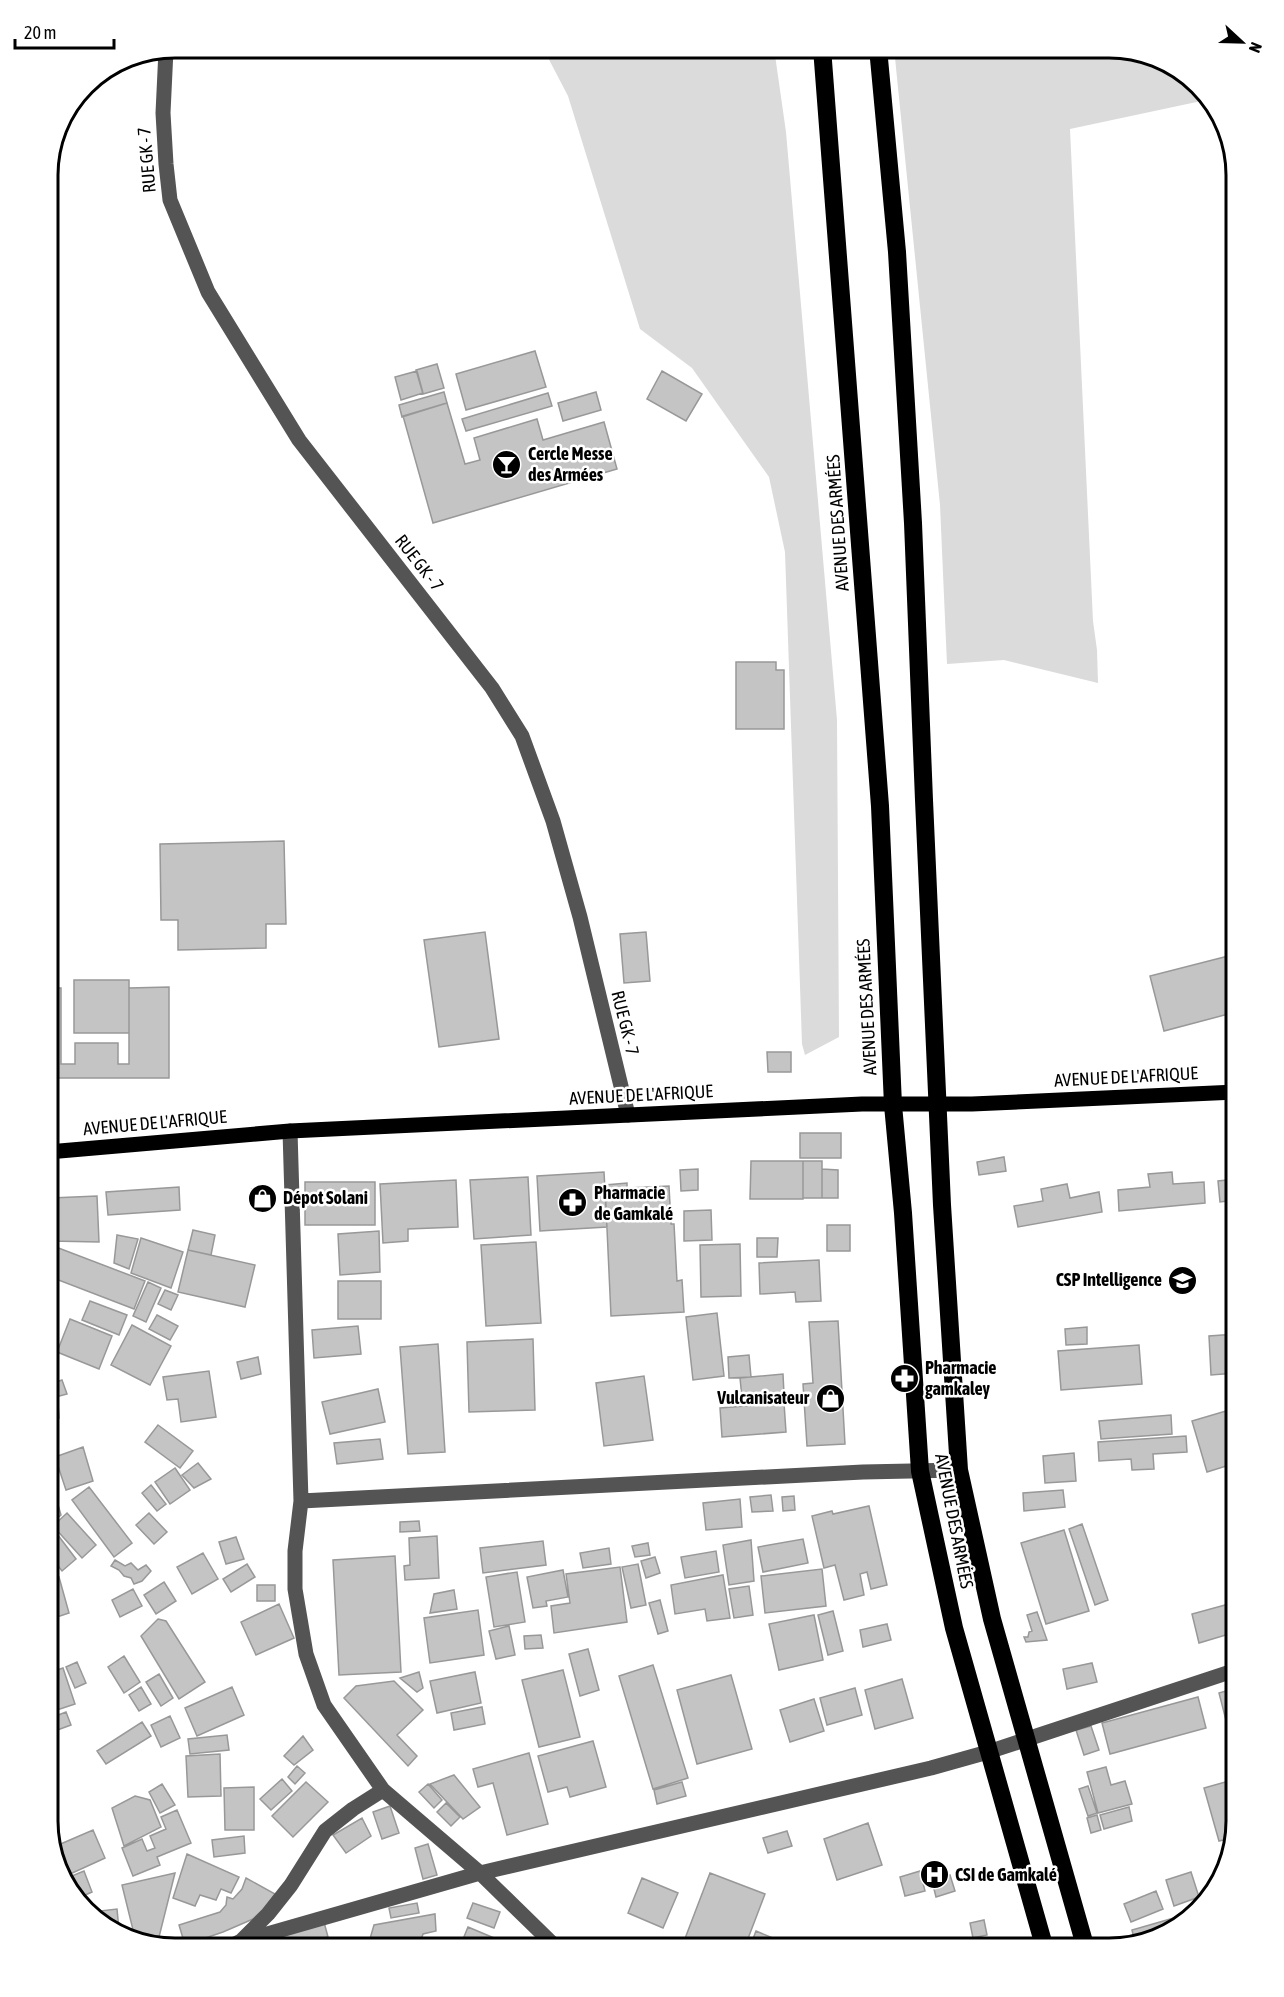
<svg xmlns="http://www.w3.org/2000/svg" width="1284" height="1997" font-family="'Asap Condensed',sans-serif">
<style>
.green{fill:#dbdbdb}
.building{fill:#c4c4c4;stroke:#989898;stroke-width:1.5}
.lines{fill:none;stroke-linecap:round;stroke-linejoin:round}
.minor{stroke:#545454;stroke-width:15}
.major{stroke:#000;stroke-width:15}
.highway{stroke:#000;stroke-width:18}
.labels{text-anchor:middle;stroke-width:5;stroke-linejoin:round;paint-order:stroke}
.street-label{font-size:18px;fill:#000;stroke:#fff}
.poi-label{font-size:18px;font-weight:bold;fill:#000;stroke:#fff;text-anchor:start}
.rim{fill:none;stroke:#000;stroke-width:3}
</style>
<rect width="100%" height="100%" fill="#fff"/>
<path class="green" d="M543,48H774L786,132L837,720L839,1037L805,1055L802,1044L785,552L769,477L692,368L640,329L568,96Z
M894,48H1117L1179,69L1206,100L1070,129L1093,621L1097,650L1098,683L1004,660L947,664L940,505Z"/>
<path class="building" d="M535,351L546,387L466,410L456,374Z
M437,364L444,388L423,394L416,370Z
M417,371L423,393L401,400L395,377Z
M662,371L702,394L686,421L647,399Z
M444,392L447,403L402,417L399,405Z
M596,392L601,410L563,421L558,403Z
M548,393L552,406L466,431L462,419Z
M447,403L465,464L480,460L474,438L537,419L543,440L604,422L617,469L433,523L403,416Z
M736,662H776V670H784V729H736Z
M1236,674V703L1233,704L1228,676Z
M284,841L286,924H266V948L178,950V920H161L160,844Z
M485,932L499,1039L439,1047L424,940Z
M646,932L650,981L624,983L620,934Z
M1236,954V1012L1164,1031L1150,976Z
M74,980H129V1033H74Z
M169,987V1078H48V988H61V1064H75V1043H118V1064H129V988Z
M767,1052H791V1072H768Z
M800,1133H841V1158H800Z
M1004,1157L1006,1171L979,1175L977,1162Z
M751,1161H803V1199H750Z
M803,1161H822V1198H803Z
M698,1169V1190L681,1191L680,1170Z
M822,1169L838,1170V1198H822Z
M604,1172L607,1227L540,1231L537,1176Z
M1172,1172L1173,1184L1204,1182L1205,1203L1119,1211L1118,1190L1150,1187L1148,1174Z
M528,1177L531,1235L474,1239L470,1180Z
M1236,1179V1200L1220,1202L1218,1181Z
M456,1180L458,1227L408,1229V1241L383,1243L380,1184Z
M305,1182H375V1225H305Z
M627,1183V1188L669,1186L671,1224H674L677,1281L682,1280L684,1312L611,1316L605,1185Z
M1067,1184L1070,1198L1099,1192L1102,1212L1018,1227L1014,1206L1043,1201L1041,1189Z
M179,1187L180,1210L108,1215L106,1192Z
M270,1187L271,1206L254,1208L252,1189Z
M97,1196L99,1242L50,1241L51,1198Z
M711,1210L712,1240L684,1241V1211Z
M827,1225H850V1251H827Z
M193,1230L215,1235L211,1255L188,1250Z
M379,1231L380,1272L340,1275L338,1234Z
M117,1235L138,1239L129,1269L114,1263Z
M141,1238L183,1252L171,1288L131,1273Z
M757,1238H778L777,1257H757Z
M536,1242L541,1323L486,1326L481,1245Z
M48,1244L145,1281L134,1309L48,1276Z
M740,1244L741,1296L701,1297L700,1245Z
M188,1250L255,1265L245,1307L178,1292Z
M819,1260L821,1301L796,1302L795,1292L760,1294L759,1263Z
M338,1281H381V1319H338Z
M148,1282L161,1288L146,1322L133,1316Z
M165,1290L178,1295L171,1310L158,1304Z
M90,1301L127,1315L119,1335L82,1320Z
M717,1313L724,1376L693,1380L686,1317Z
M157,1315L178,1326L170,1340L149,1329Z
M70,1319L112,1336L99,1369L57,1352Z
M838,1321L845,1444L807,1446L803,1384L813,1383L809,1322Z
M132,1325L171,1346L150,1385L111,1365Z
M358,1326L361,1354L314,1358L312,1330Z
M1087,1327V1344L1066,1345L1065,1329Z
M1236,1334V1373L1211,1375L1209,1336Z
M533,1339L535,1410L469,1412L467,1342Z
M438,1344L445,1452L408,1454L400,1347Z
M1139,1345L1142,1384L1061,1390L1058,1351Z
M749,1355L751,1377L729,1378L728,1357Z
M258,1357L261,1374L241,1379L237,1362Z
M209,1371L216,1417L181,1422L178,1399L167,1400L163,1377Z
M783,1374L784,1394L742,1398L740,1378Z
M644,1376L653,1440L604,1446L596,1383Z
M62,1380L67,1394L48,1399V1385Z
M378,1389L385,1422L330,1434L322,1402Z
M48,1403H58L59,1418L48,1419Z
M784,1403L786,1432L722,1437L720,1408Z
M1236,1408V1463L1207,1472L1192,1421Z
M1171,1415L1172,1434L1101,1439L1099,1421Z
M158,1425L193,1451L180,1468L145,1442Z
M1186,1436L1187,1452L1153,1454L1154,1469L1132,1470L1131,1459L1099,1461L1098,1442Z
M380,1439L383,1459L337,1464L334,1443Z
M83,1447L93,1481L66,1490L55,1457Z
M1074,1453L1076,1481L1045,1483L1043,1456Z
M198,1463L211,1479L194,1488L182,1475Z
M175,1468L190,1490L170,1504L155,1482Z
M151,1485L166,1504L157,1511L142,1493Z
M89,1487L132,1543L114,1557L72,1500Z
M1063,1490L1065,1507L1024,1511L1023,1493Z
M771,1495L773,1511L752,1512L750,1497Z
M794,1496L795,1510L783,1511L782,1497Z
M56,1498L61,1515L48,1526V1503Z
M740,1499L742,1527L706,1530L703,1503Z
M869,1506L887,1585L871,1589L867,1572L860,1574L864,1595L844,1600L835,1565L824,1568L812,1516L832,1511L833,1514Z
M67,1513L96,1545L82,1558L53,1526Z
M149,1513L167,1532L154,1544L136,1525Z
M419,1521L420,1531L400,1532V1522Z
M1082,1524L1108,1600L1095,1605L1069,1529Z
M51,1526L76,1559L62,1571L48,1553V1529Z
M1064,1530L1089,1611L1046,1624L1021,1543Z
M437,1536L439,1578L405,1580L404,1566L410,1565L409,1538Z
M236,1537L244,1559L226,1564L219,1542Z
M803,1539L808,1563L763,1572L758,1547Z
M751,1540L754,1581L729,1585L723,1545Z
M543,1541L546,1565L483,1573L480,1548Z
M648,1543L650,1555L635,1557L632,1546Z
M609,1548L611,1564L583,1568L580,1553Z
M716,1551L719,1572L685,1578L681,1557Z
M203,1553L218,1579L192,1594L177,1567Z
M395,1556L401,1672L339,1675L333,1560Z
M655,1557L660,1573L646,1578L641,1561Z
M115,1560L125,1566L131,1563L138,1570L146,1565L151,1571L142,1581L134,1584L131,1578L124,1576L119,1570L111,1566Z
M247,1564L255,1577L231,1592L223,1579Z
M638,1564L646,1605L631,1608L622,1567Z
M620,1567L627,1622L554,1633L551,1606L570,1603L566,1574Z
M822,1569L826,1606L765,1613L761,1576Z
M563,1570L568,1597L546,1601L547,1606L533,1608L527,1577Z
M517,1572L525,1622L494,1627L486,1577Z
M723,1575L730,1618L707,1621L705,1609L675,1614L671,1585Z
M59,1577L69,1613L48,1620V1580Z
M164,1582L176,1601L156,1614L144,1595Z
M257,1585H275V1601H257Z
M749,1586L753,1615L734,1618L729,1589Z
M133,1589L142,1606L120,1617L112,1600Z
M454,1590L457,1609L430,1613L434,1594Z
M660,1600L668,1631L658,1634L649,1603Z
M1236,1602V1632L1199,1643L1192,1614Z
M279,1604L294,1638L256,1655L241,1622Z
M478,1610L484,1655L430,1663L424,1618Z
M833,1611L843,1651L828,1655L818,1615Z
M1037,1612L1047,1640L1026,1642L1024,1637H1028L1029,1632L1032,1631L1027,1615Z
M814,1615L823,1660L779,1670L769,1624Z
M158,1619L166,1621L205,1682L179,1699L141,1636Z
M887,1624L891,1640L863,1647L860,1630Z
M509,1626L515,1655L496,1659L489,1631Z
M541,1635L543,1648L525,1649L524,1636Z
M588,1649L599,1690L580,1696L569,1654Z
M124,1656L140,1682L124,1693L108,1667Z
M77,1662L86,1683L75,1688L66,1667Z
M1092,1663L1097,1682L1067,1689L1063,1669Z
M653,1665L688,1778L653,1789L619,1676Z
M63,1668L75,1704L48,1713V1673Z
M563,1670L580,1737L539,1747L522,1680Z
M419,1672L423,1688L417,1692L400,1678Z
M475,1672L481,1703L437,1713L430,1681Z
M159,1674L173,1698L161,1706L146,1682Z
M731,1675L752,1749L697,1764L677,1690Z
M902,1679L913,1718L875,1729L865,1690Z
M394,1681L423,1710L397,1735L417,1756L408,1766L344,1698L356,1686Z
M141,1687L151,1704L139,1711L129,1695Z
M232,1687L244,1715L197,1736L185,1708Z
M855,1688L862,1715L827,1725L820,1698Z
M1236,1688V1721L1227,1724L1219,1693Z
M1198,1697L1206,1728L1110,1754L1102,1723Z
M814,1699L824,1731L790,1742L780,1710Z
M482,1707L485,1724L454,1730L451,1713Z
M66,1712L71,1725L52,1732L48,1719Z
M170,1716L180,1738L161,1747L151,1725Z
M142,1722L151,1736L106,1764L97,1751Z
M1091,1726L1099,1750L1084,1755L1076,1730Z
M227,1735L229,1750L190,1754L188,1739Z
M303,1736L313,1750L294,1765L284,1756Z
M593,1741L606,1787L570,1797L567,1787L548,1792L538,1756Z
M529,1753L548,1824L507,1835L493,1783L478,1787L473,1769Z
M220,1754L221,1796L188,1797L186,1756Z
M297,1766L305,1773L295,1784L288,1777Z
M1106,1767L1111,1785L1125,1781L1132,1804L1098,1813L1087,1772Z
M454,1775L480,1807L463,1819L430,1784Z
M282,1779L292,1791L271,1810L260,1799Z
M1236,1779V1822L1231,1838L1219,1841L1204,1788Z
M306,1782L328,1802L293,1837L272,1816Z
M682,1782L686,1796L657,1804L654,1790Z
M162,1784L175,1805L160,1813L149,1792Z
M428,1784L442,1800L434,1808L419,1792Z
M1088,1786L1097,1813L1088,1816L1079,1789Z
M254,1787V1830H225L224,1788Z
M135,1796L150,1800L161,1827L124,1846L112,1808Z
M446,1803L460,1817L451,1826L437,1812Z
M390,1806L399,1833L382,1839L373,1812Z
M1129,1807L1132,1821L1104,1829L1100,1815Z
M177,1810L191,1843L157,1857L160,1865L133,1876L122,1848L142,1839L147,1851L155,1848L150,1836L166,1829L161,1817Z
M1097,1815L1101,1830L1091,1833L1087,1818Z
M362,1818L371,1836L346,1853L333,1835Z
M868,1823L882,1865L837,1880L824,1839Z
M93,1830L105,1858L68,1875L56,1846Z
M787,1831L792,1846L768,1853L763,1838Z
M244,1836L245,1853L214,1857L212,1840Z
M428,1844L437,1875L423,1879L415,1848Z
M187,1854L239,1877L231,1893L221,1889L216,1900L200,1895L195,1906L173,1898Z
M84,1871L92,1892L78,1898L62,1880Z
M920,1871L925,1891L905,1896L900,1877Z
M1191,1872L1199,1897L1174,1906L1166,1880Z
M175,1873L157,1945L135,1938L122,1885Z
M710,1873L765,1894L744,1949H681Z
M950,1875L955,1891L936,1897L932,1881Z
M246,1878L275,1894L266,1907L253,1919L223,1932L185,1945L179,1925L220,1912L226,1905L227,1897L233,1899L242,1889Z
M642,1878L678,1893L663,1928L628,1913Z
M1156,1891L1163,1909L1131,1922L1124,1904Z
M417,1903L419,1913L391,1918L389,1908Z
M473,1903L500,1912L494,1928L467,1918Z
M117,1909L119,1930L113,1931L105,1928L91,1912Z
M1191,1913L1165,1936L1135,1943L1132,1930Z
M435,1914L436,1931L423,1934L418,1949H367L374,1925Z
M984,1920L987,1935L973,1938L970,1923Z
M324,1922L328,1937L284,1948L281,1934Z
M468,1927L494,1938L489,1949H459Z
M756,1931L787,1944L785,1949H749Z
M326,1941L327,1949H292Z"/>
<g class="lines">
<path class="minor" d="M166,50L163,113L166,164L170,200L208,292L299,440L492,688L522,736L553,821L580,917L628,1115
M290,1131L301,1501L863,1472L959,1470
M301,1501L295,1551V1589L306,1654L324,1705L383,1790L480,1873L558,1949
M241,1941L268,1914L291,1885L325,1831L353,1809L383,1790
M224,1949L239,1942L480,1873L931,1768L988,1752L1236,1670"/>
<path class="major" d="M48,1152L290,1131L862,1104H972L1236,1092"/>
<path class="highway" d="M822,48L880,806L893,1105L903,1213L920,1471L954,1628L1045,1949
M878,48L897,252L913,523L924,800L942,1205L959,1470L992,1619L1086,1949"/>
</g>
<defs>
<symbol id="bar-disc" viewBox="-11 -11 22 22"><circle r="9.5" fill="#000" stroke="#fff"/><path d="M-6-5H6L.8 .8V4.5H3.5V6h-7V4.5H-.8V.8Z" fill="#fff"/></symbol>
<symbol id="shop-disc" viewBox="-11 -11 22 22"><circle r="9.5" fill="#000" stroke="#fff"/><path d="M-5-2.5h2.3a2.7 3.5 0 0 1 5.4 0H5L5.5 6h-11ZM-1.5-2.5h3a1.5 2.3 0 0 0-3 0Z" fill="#fff"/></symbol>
<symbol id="pharmacy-disc" viewBox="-11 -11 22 22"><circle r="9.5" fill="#000" stroke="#fff"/><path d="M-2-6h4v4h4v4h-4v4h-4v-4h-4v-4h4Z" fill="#fff"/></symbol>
<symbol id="school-disc" viewBox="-11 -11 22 22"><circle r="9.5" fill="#000" stroke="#fff"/><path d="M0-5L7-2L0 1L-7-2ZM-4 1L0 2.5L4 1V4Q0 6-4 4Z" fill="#fff"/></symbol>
<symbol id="hospital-disc" viewBox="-11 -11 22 22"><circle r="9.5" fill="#000" stroke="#fff"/><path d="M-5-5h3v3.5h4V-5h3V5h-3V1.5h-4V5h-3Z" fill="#fff"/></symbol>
</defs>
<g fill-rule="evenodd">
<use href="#bar-disc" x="490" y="448" width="33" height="33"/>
<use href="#shop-disc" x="246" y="1182" width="33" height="33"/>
<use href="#pharmacy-disc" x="556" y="1186" width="33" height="33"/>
<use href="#school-disc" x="1166" y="1264" width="33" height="33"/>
<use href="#pharmacy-disc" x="888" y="1362" width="33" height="33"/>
<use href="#shop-disc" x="814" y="1382" width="33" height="33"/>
<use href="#hospital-disc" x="918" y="1858" width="33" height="33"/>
</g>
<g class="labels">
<g class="street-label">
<text transform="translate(147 160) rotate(-95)" y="6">RUE GK - 7</text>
<text transform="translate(838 523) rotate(-94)" y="6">AVENUE DES ARMÉES</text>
<text transform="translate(419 563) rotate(52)" y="6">RUE GK - 7</text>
<text transform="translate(867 1007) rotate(-93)" y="6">AVENUE DES ARMÉES</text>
<text transform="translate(625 1023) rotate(76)" y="6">RUE GK - 7</text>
<text transform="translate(1126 1077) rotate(-3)" y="6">AVENUE DE L'AFRIQUE</text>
<text transform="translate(641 1095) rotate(-3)" y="6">AVENUE DE L'AFRIQUE</text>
<text transform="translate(155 1123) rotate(-5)" y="6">AVENUE DE L'AFRIQUE</text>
<text transform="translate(954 1521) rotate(79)" y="6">AVENUE DES ARMÉES</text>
</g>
<g class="poi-label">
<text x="528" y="460">Cercle Messe<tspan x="528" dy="21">des Armées</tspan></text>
<text x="594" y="1199">Pharmacie<tspan x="594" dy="21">de Gamkalé</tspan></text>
<text x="283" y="1204">Dépot Solani</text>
<text x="1162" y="1286" text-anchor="end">CSP Intelligence</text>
<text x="925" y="1374">Pharmacie<tspan x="925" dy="21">gamkaley</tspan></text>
<text x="809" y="1404" text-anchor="end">Vulcanisateur</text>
<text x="955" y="1881">CSI de Gamkalé</text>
</g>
</g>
<path d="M0 0H1284V1997H0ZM175 58H1109A117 117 0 0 1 1226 175V1821A117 117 0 0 1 1109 1938H175A117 117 0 0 1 58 1821V175A117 117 0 0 1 175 58Z" fill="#fff" fill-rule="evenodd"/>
<path class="rim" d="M175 58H1109A117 117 0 0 1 1226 175V1821A117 117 0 0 1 1109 1938H175A117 117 0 0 1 58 1821V175A117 117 0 0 1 175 58Z"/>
<g transform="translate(1242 42) rotate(112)" stroke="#ffffff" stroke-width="4.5" paint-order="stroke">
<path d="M0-4.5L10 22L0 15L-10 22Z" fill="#000000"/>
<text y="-9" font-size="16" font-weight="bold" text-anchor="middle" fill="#000000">N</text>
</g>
<path d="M15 39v9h99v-9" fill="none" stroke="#000000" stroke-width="3"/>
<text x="24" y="39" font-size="18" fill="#000000" stroke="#ffffff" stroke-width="4.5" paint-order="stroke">20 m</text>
</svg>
